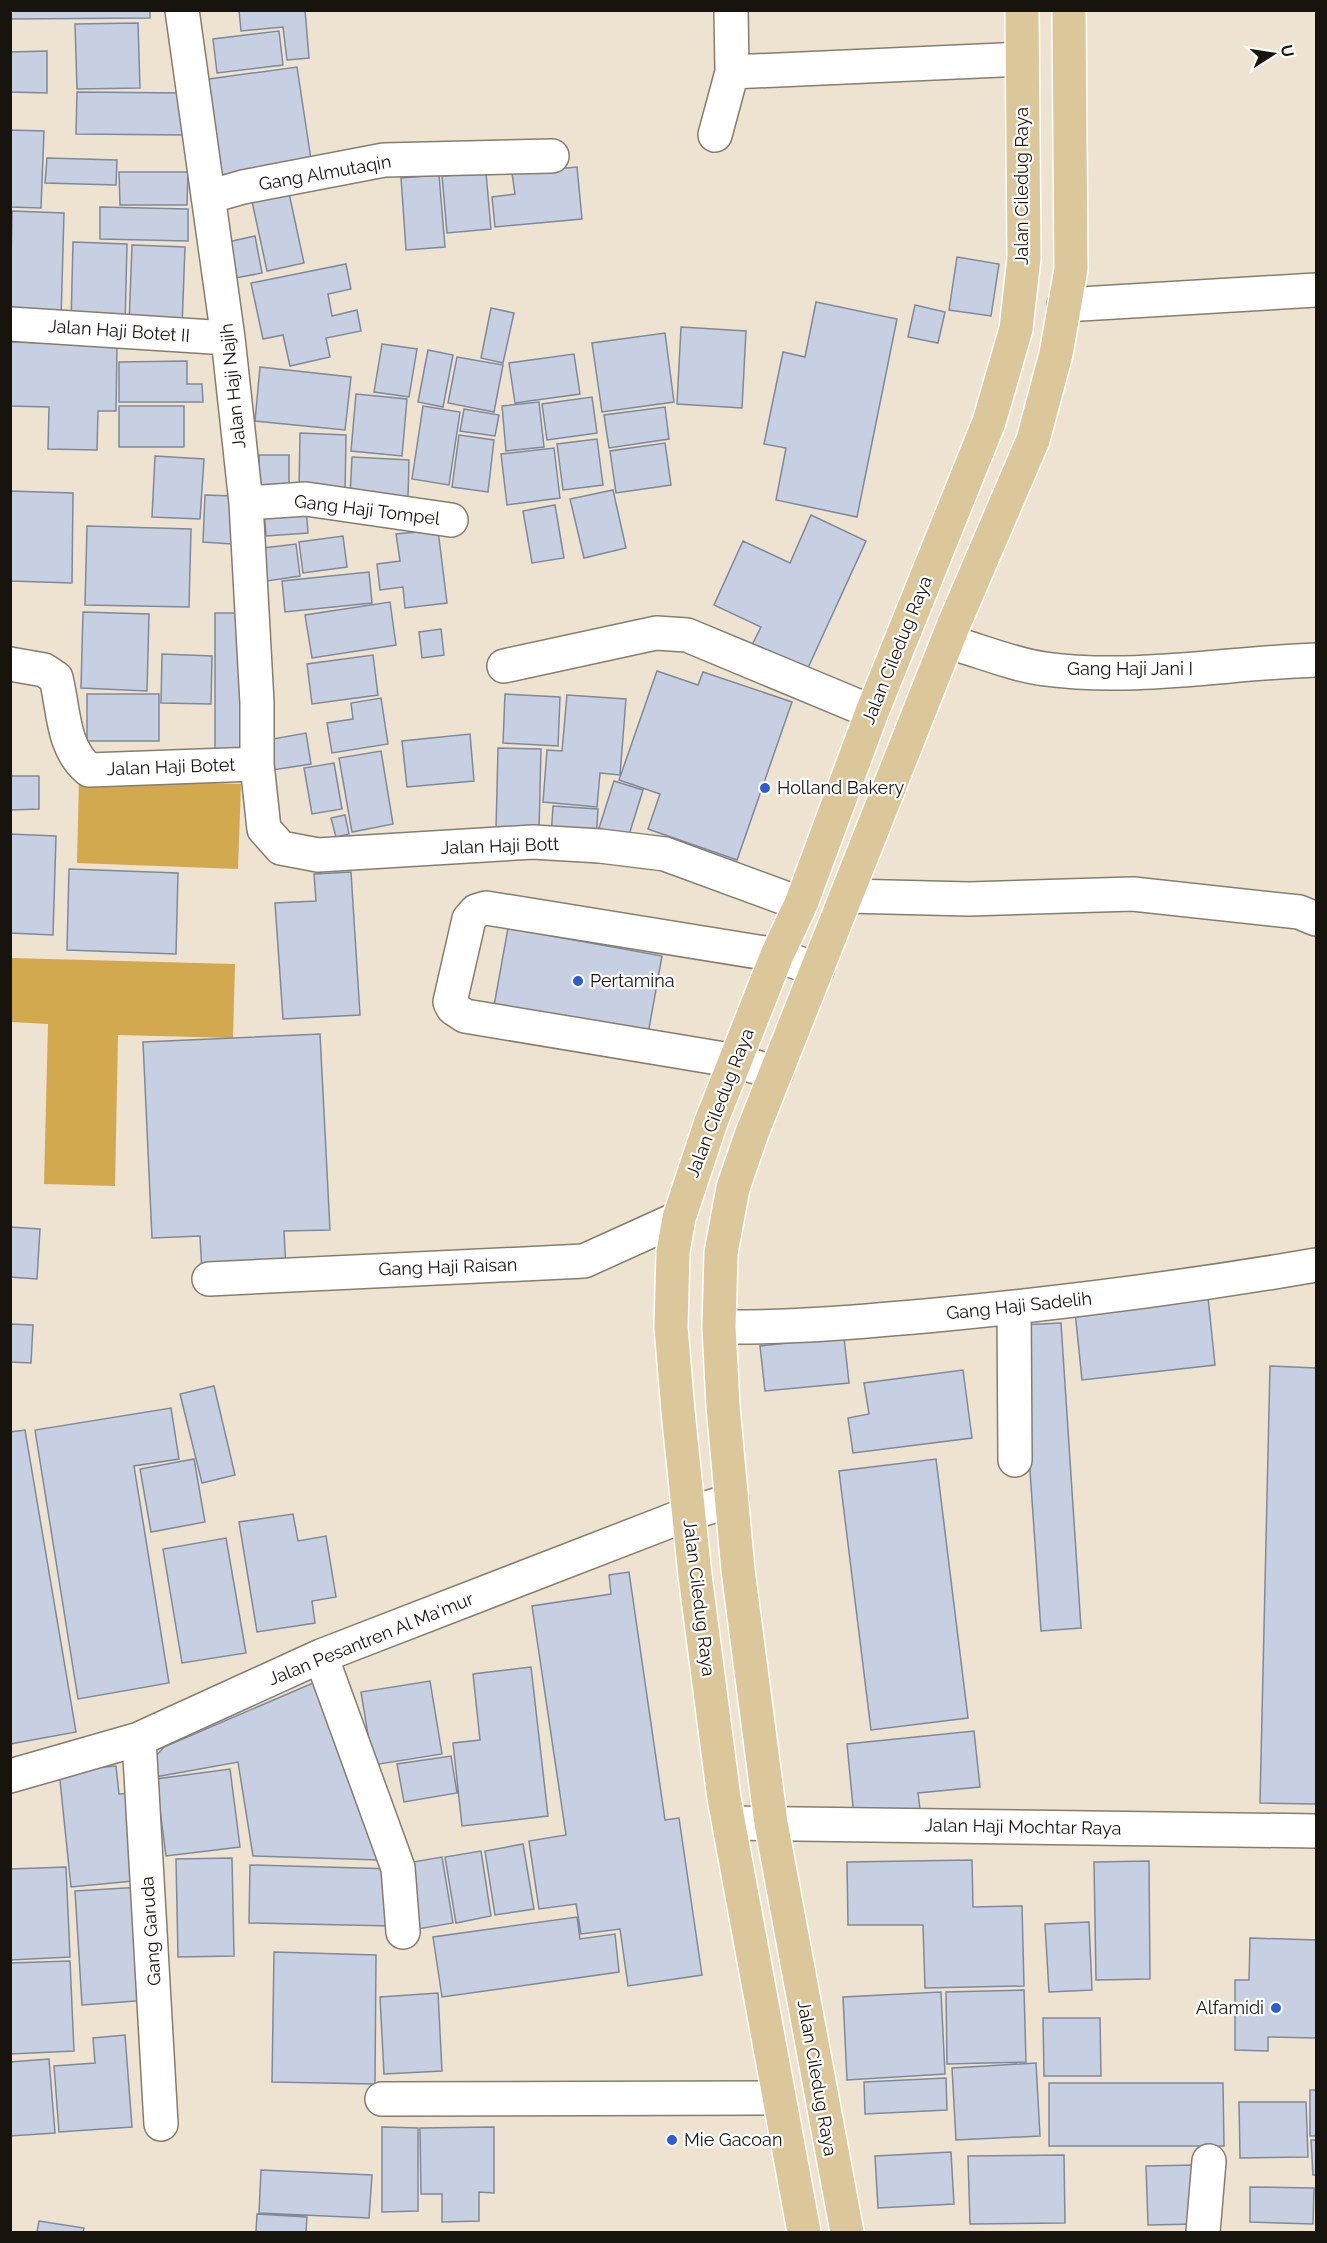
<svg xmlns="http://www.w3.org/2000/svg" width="1327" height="2243" font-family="Raleway,sans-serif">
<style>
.forest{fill:#d3a950}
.building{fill:#c6d0e2;stroke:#80899a;stroke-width:1.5}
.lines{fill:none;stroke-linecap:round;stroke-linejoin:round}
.minor-casing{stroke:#867d6c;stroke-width:36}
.major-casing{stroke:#fff;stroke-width:36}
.minor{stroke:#fff;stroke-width:33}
.major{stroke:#dcc79b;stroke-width:33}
.poi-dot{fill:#2d5ecd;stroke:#fff;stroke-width:2}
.labels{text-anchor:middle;stroke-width:4.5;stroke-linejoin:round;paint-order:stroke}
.street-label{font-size:18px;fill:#17130d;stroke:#fff}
.poi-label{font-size:18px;fill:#17130d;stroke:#fff;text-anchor:start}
</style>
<rect width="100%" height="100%" fill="#ede3d0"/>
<path class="forest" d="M79,779L241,784L238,869L77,863Z
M11,958L235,964L233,1038L118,1035L115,1186L44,1184L48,1024L11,1022Z"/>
<path class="building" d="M10,10H150V18L10,19Z
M239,10H305L309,58L287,60L283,27L241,31Z
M138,23L140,88L77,89L75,24Z
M279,31L283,65L217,73L213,39Z
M47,51V93L10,92V52Z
M297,67L312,166L216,179L202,80Z
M77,92L186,93L185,135L76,134Z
M10,130L44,131L41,208L10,207Z
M47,158L117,160L116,185L45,183Z
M577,167L582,219L495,227L492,197L515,194L512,173Z
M119,172H188L187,205H120Z
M486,173L491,229L447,233L442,176Z
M439,175L445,247L406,250L401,178Z
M287,184L304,263L267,271L250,192Z
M100,207L188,209V241L100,239Z
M12,211L64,213L61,320L10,318Z
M255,236L262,273L230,279L223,243Z
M73,242L127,244L125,325L71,324Z
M132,245L185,247L182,327L129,325Z
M957,257L999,264L991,316L949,310Z
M346,264L351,289L328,294L332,316L357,310L361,331L326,338L330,357L290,366L283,335L263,339L251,283Z
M816,302L897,319L857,517L776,500L786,448L764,444L783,352L805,357Z
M915,305L945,312L938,343L908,337Z
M491,308L514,313L503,363L481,358Z
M681,327L746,331L742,408L677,404Z
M665,333L674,402L602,412L592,343Z
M10,342L117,345L116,411H98L97,450L48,449L49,407L10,406Z
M382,344L417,349L409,397L374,392Z
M428,350L453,355L443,407L418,402Z
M574,354L580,394L515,403L509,363Z
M457,357L503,365L494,412L448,403Z
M187,361V384H202L203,402H119V362Z
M260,367L351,377L345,430L255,421Z
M356,394L407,399L402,456L351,451Z
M592,397L597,433L547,440L542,404Z
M539,402L544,447L506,451L502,406Z
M119,406H184V447H119Z
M423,406L460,412L449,485L412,479Z
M665,407L669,439L609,448L604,415Z
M464,409L499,415L495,436L460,431Z
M300,433L346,435L345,493L299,491Z
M459,435L494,440L488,492L452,487Z
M597,439L603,485L563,490L557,444Z
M665,443L671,485L616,493L610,451Z
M554,448L560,498L507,505L501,454Z
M259,455H289V493H259Z
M155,456L204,459L200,519L152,517Z
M352,457L409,460L408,498L350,496Z
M613,490L626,548L584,558L570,499Z
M10,491L73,493L72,583L10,581Z
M205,495L234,496L232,544L203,542Z
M555,505L564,558L532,563L523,511Z
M306,506L308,533L266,536L264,508Z
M811,515L866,541L807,670L752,645L761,627L714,605L743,541L790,563Z
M87,526L191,529L189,607L85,605Z
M438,530L447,603L405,608L403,587L380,590L377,564L400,561L396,534Z
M343,536L347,567L303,573L299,542Z
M296,544L300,576L260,582L255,549Z
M369,572L372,603L285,612L282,581Z
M390,602L396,645L312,658L305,615Z
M83,612L149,614L147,691L81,688Z
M215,613H245V757H215Z
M441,629L444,655L422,658L419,632Z
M162,654L212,656L211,704L161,703Z
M373,655L378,695L312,704L307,664Z
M657,671L698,685L703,672L792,702L737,860L648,829L660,794L619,780Z
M87,694H159V741H87Z
M505,694L560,697L558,746L503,743Z
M567,695L626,699L620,775L600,773L597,807L543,802L547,750L562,751Z
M381,698L388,744L332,753L327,723L353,719L351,703Z
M306,733L311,764L272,770L267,740Z
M470,734L474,781L407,787L402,741Z
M498,748L541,749L539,831L496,830Z
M381,751L393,824L352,832L339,758Z
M334,763L342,809L312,814L304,768Z
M10,776H39V809L10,810Z
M614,781L643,790L628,838L599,828Z
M553,806L598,809L596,840L551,837Z
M345,815L349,834L336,837L331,818Z
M10,834L56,836L53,935L10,933Z
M69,869L178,873L176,954L67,950Z
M351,872L360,1015L283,1019L275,903L316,901L314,874Z
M508,928L662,956L648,1034L494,1006Z
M320,1034L330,1230L284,1231L286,1270L202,1273L200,1236L152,1238L143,1042Z
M10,1227L40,1229L37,1279L10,1277Z
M1208,1297L1215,1365L1082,1380L1075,1311Z
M1061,1323L1081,1628L1041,1631L1020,1325Z
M10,1324L33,1325L31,1363L10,1362Z
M844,1337L849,1383L765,1391L760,1346Z
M1270,1366L1316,1368V1804L1260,1803Z
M963,1370L972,1438L853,1453L848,1418L869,1414L864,1383Z
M214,1386L235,1475L202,1483L180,1394Z
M171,1408L179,1459L134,1466L169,1683L78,1699L35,1430Z
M25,1430L76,1732L10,1744V1432Z
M194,1459L205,1522L151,1532L140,1469Z
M936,1459L968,1718L871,1730L839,1471Z
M293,1514L298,1541L326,1536L336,1597L312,1601L315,1623L257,1632L239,1522Z
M226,1538L246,1653L182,1663L163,1549Z
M629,1572L665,1820L679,1818L702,1975L628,1986L620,1929L581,1934L576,1904L539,1909L529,1841L566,1835L532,1606L611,1594L609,1575Z
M531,1667L548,1816L462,1826L453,1743L480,1740L473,1674Z
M320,1680L379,1860L253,1856L238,1762L155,1777L156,1756L164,1747Z
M430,1681L442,1754L373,1765L361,1692Z
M974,1731L980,1787L918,1793L920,1809L854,1817L847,1744Z
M451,1756L457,1793L404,1802L397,1764Z
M116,1766L119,1794L134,1793L143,1880L71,1887L59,1771Z
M230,1769L240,1847L166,1856L156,1779Z
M523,1844L534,1909L495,1915L485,1851Z
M481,1851L491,1916L456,1923L445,1857Z
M442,1857L453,1923L418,1929L407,1863Z
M232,1858L234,1956L178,1957L176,1859Z
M972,1860L973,1907L1022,1906L1024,1986L925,1988L923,1925H848L847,1862Z
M1149,1861L1150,1979L1096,1980L1094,1862Z
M250,1865L395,1869L393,1926L249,1923Z
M66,1867L70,1957L10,1960V1869Z
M142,1887L149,2000L82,2005L75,1891Z
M577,1917L580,1939L615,1934L619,1972L442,1997L433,1937Z
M1089,1922L1092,1990L1049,1992L1045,1924Z
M1250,1938L1316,1940V2038L1268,2037V2051L1235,2050V1980H1249Z
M274,1952L376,1955L375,2084L272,2082Z
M70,1961L74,2051L10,2054V1963Z
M1024,1990L1026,2062L947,2064L946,1992Z
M941,1992L945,2074L847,2080L843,1997Z
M438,1993L442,2071L384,2074L380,1997Z
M1043,2018H1100L1101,2076H1044Z
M125,2035L132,2127L59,2132L54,2066L95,2063L93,2038Z
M49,2059L55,2133L10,2136V2062Z
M1036,2063L1040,2136L956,2140L952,2068Z
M946,2078L947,2110L865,2114L864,2082Z
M1049,2083H1223L1224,2146H1049Z
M1310,2090H1316V2136H1310Z
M1239,2102H1306L1308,2157L1240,2158Z
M382,2127L418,2128V2211L382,2212Z
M494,2127V2193L479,2192V2221L442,2222V2194H421L420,2128Z
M1311,2140H1316V2175H1313Z
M951,2152L954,2204L878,2208L875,2156Z
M1064,2155L1065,2223L970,2224L968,2156Z
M1196,2165L1197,2224L1148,2225L1146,2166Z
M261,2170L372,2175L369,2218L259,2213Z
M1250,2187L1314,2188L1313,2224L1250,2222Z
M257,2214L307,2217L306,2232H256Z
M39,2221L84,2228L83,2232H37Z"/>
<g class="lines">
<defs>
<path id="minor" d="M182,10L228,338L246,503L257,703V764L264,829L281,848L318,855L533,842L600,846L665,854L801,904
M731,10L732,72
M715,135L732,72L1022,59
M208,197L243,187L384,160L552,156
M1064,305L1316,290
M10,324L228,338
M246,503L306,499L451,520
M948,642C979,650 1013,665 1045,669C1135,681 1227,663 1316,660
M10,664L44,670L56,678C64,710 62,748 89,770L257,764
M504,666L656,633L687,635L872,712
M848,896L969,899L1133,894L1299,912L1316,919
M776,1073L736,1061L465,1016L453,1008L450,1002L469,919L476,911L486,908L777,955L817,970
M209,1279L584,1261L679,1218
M1014,1307L1015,1460
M719,1327C795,1328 871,1321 946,1314C1070,1302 1194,1286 1316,1265
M321,1656L398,1868L403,1932
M139,1739L161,2124
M10,1776L139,1739L321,1656L688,1514L732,1500
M729,1823L1316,1831
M382,2099L779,2098
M1203,2232L1209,2161"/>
<path id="major" d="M804,2232L724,1798L695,1575L678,1411L671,1327L673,1252L679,1218L711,1122L777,955L801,904L872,712L989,422L1016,329L1024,258L1022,10
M847,2232L771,1823L738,1570L723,1406L719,1327L721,1253L733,1188L752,1133L954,624L1033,440L1056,354L1071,269L1069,10"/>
</defs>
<use href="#minor" class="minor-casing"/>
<use href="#major" class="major-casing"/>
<use href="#minor" class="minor"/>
<use href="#major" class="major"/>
</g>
<g class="poi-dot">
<circle cx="765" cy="788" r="6"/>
<circle cx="578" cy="981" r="6"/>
<circle cx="1276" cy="2008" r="6"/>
<circle cx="672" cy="2140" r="6"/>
</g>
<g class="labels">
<g class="street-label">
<text transform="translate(325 173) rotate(-10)" y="6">Gang Almutaqin</text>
<text transform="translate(1022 186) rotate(-90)" y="6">Jalan Ciledug Raya</text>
<text transform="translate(119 331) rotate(4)" y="6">Jalan Haji Botet II</text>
<text transform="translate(233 386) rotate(-96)" y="6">Jalan Haji Najih</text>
<text transform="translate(367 510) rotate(7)" y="6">Gang Haji Tompel</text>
<text transform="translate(897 650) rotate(-68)" y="6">Jalan Ciledug Raya</text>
<text x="1130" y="675">Gang Haji Jani I</text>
<text transform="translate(171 767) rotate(-2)" y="6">Jalan Haji Botet</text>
<text transform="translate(500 846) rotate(-2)" y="6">Jalan Haji Bott</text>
<text transform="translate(720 1103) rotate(-69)" y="6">Jalan Ciledug Raya</text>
<text transform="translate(448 1267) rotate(-2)" y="6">Gang Haji Raisan</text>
<text transform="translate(1019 1306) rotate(-6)" y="6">Gang Haji Sadelih</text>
<text transform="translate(699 1598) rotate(83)" y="6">Jalan Ciledug Raya</text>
<text transform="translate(371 1639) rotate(-22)" y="6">Jalan Pesantren Al Ma'mur</text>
<text transform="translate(1023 1827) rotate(1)" y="6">Jalan Haji Mochtar Raya</text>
<text transform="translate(151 1931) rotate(-94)" y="6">Gang Garuda</text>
<text transform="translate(817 2078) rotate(80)" y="6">Jalan Ciledug Raya</text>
</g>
<g class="poi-label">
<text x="777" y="794">Holland Bakery</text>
<text x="590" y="987">Pertamina</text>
<text x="1264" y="2014" text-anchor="end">Alfamidi</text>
<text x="684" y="2146">Mie Gacoan</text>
</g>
</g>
<rect width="1327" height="2243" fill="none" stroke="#17130d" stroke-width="24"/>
<g transform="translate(1273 54) rotate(78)" stroke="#ffffff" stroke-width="4.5" paint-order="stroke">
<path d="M0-4.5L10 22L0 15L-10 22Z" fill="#17130d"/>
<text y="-9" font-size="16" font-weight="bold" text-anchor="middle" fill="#17130d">U</text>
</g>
</svg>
